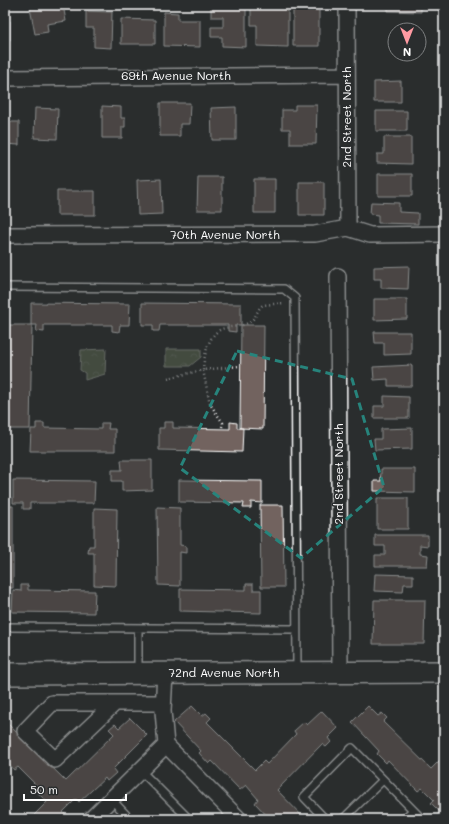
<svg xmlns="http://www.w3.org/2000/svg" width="449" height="824" font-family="Mali,sans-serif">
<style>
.park{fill:url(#park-crowns);stroke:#b1b7aa}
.building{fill:#72645f;stroke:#fff}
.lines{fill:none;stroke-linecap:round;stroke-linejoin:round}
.lane-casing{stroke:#fff;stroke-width:10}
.street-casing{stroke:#fff;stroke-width:18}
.secondary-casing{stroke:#fff;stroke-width:24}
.path{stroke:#fff;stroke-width:2.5;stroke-dasharray:1 3;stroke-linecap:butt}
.lane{stroke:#2a2d2e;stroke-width:7}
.street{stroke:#2a2d2e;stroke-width:15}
.secondary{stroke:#2a2d2e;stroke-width:21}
.marked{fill:none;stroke:#27847c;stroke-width:3;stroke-dasharray:8 5;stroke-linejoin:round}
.labels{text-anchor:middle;stroke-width:3;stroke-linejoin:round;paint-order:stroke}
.street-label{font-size:12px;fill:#fff;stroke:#2a2d2e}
</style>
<defs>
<pattern id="park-crowns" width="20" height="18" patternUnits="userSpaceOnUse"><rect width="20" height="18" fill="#636f56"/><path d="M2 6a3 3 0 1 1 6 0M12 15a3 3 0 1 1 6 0" fill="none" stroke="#7a856f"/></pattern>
</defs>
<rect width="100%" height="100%" fill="#2a2d2e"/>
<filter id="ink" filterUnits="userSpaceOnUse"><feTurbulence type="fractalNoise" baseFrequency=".025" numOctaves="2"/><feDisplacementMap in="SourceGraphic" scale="8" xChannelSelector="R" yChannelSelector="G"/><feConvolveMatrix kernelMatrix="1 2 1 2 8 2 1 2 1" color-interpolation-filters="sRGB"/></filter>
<g filter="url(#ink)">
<path class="park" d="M106,349L105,374L85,380V373L80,370L81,350Z
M166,349H201V357L190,366H166Z"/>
<path class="building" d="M47,5H63L66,21L47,24L48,32L35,34L30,8Z
M211,5H223V7H246V47L222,46V37H211V27H223V17H211Z
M251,5H288V47L257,46V25H251Z
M293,5H319V46H293Z
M388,5H421V12L388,11Z
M86,11L112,12L111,48L94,47V28H86Z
M164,12L178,13V20H200V47L164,46Z
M121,19L155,20V44H121Z
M5,21H10V40H5Z
M401,81V102H374V82Z
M160,103H190L189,124H180V136H160Z
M295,105H317L316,144H290V129H282V110H295Z
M102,106L121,107V118H125V127H122V138H102Z
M236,107V140H212L211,108Z
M35,108L58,109L57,139L34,138Z
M376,111H407V131H376Z
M5,122H19V145L5,144Z
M384,137H411V164L377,163V154H384Z
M378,174H412V196H378Z
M198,177H222V210H197Z
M161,179L162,214L138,215L137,180Z
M254,179H275V213H254Z
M299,182H324V215H299Z
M57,191H95V215H57Z
M371,202L399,203V212L418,213V224L378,223V215L370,214Z
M409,266L408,289L381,288V279H374V267Z
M374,299H407V319L374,320Z
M31,303L130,304L129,325H120L119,332L112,331V325H44V332L36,331L37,325H31Z
M142,303L241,304V325H236V332L228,331V325H160L159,331H153V325H142Z
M9,325H32L30,429H8Z
M241,325H264L263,429L240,428Z
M374,332H411V354L384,355V343H375Z
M412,365V386H388V379L374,380L373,367Z
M384,396L409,397V418H374V406H384Z
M164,422H173V428L230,429V422L237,423V428H243L242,452L159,450V428H164Z
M36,423H44V428L101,429V423H109L108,429H115V451H30L31,429H36Z
M412,428V449L375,450L374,439H381V429Z
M121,460H152V490L122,491V481H112V470H122Z
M381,469H415V492L374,491V481H381Z
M13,480L95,481L94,503H30V509H23V503H13Z
M179,480L262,481V503L251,502V508H243L244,503L179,502Z
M377,498H408V529H377Z
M260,505H283L284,587H261Z
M5,506H13V588H5Z
M157,507L180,508V545L186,546V553L180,552V586L158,585Z
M94,508L117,509L116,586L94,585V553H88L89,546H94Z
M375,535H428V546L420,545V554L428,555L427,566H375V555H385V546H375Z
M375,574L413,575V584H404L403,592L374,591Z
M246,584H253V590H261V613L180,611V589L246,590Z
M21,585H28V590L95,591L94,613L12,612L13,590L21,591Z
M374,600H425L424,644H373Z
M192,706L202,716L206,713L211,718L207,722L255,770L264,761L267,764L296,734L294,731L304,722L307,725L322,711L338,728L328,738L331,742L326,747L322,744L277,790L305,819H270L255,803L258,799L246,785L240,790L212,761L209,764L199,753L201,751L174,722Z
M368,706L378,716L382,713L387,718L383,722L431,769L440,760L444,764V816L431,803L434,800L422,788L418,791L388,760L386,763L377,754L379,751L352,722Z
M5,713L10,719L6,722L66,781L114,734L109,729L115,724L119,728L130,718L147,735L113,769L116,773L107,781L105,778L79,802L76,799L63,812L67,816L64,819H30L47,802L38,793L41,790L18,767L14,770L6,760L8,758L5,755Z"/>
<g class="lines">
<defs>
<path id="lane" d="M5,287L284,289L295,298L297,671
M5,627L296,629
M138,628V671
M140,770L189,819
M111,799L130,819
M325,819L304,797L352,748L422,819
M343,819L383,780
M404,819L413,810"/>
<path id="street" d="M347,5L348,228
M5,78L347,75
M5,235L315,234L348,228L370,235L444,234
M338,276L340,672
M165,673L163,711L166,745
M115,703L55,760L25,731L52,703H163
M91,819L166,745L239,819"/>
<path id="secondary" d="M5,674L444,672"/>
</defs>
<use href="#lane" class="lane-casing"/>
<use href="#street" class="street-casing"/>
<use href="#secondary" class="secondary-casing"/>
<path class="path" d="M168,378L203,370C204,355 209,331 225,328C234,326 245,327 252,320C257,316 257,309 263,305L285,303
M222,427L223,423L210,404L203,370L239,366"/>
<use href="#lane" class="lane"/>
<use href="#street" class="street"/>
<use href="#secondary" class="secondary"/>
</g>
</g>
<path d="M0 0H449V824H0ZM237,351L352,379L384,487L301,558L180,468Z" fill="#2a2d2e" fill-opacity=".55" fill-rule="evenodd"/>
<path class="marked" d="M237,351L352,379L384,487L301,558L180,468Z"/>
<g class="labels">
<g class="street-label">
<text x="176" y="80">69th Avenue North</text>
<text transform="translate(347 117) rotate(-90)" y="4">2nd Street North</text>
<text x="225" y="239">70th Avenue North</text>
<text transform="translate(339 474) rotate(-90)" y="4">2nd Street North</text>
<text x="224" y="677">72nd Avenue North</text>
</g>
</g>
<rect width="449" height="824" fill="none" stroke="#2a2d2e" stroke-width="20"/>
<rect x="10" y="10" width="429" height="804" fill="none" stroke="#fff" stroke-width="1.5" filter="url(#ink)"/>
<g transform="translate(407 42) rotate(180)"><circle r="19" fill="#2a2d2e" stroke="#7f8182"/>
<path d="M0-3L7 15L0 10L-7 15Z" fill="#ff9aa2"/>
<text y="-6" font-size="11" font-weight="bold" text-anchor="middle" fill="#ffffff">N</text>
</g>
<path d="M24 794v6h102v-6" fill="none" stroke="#ffffff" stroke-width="2"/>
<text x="30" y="794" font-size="12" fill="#ffffff" stroke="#2a2d2e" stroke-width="3" paint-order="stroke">50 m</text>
</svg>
